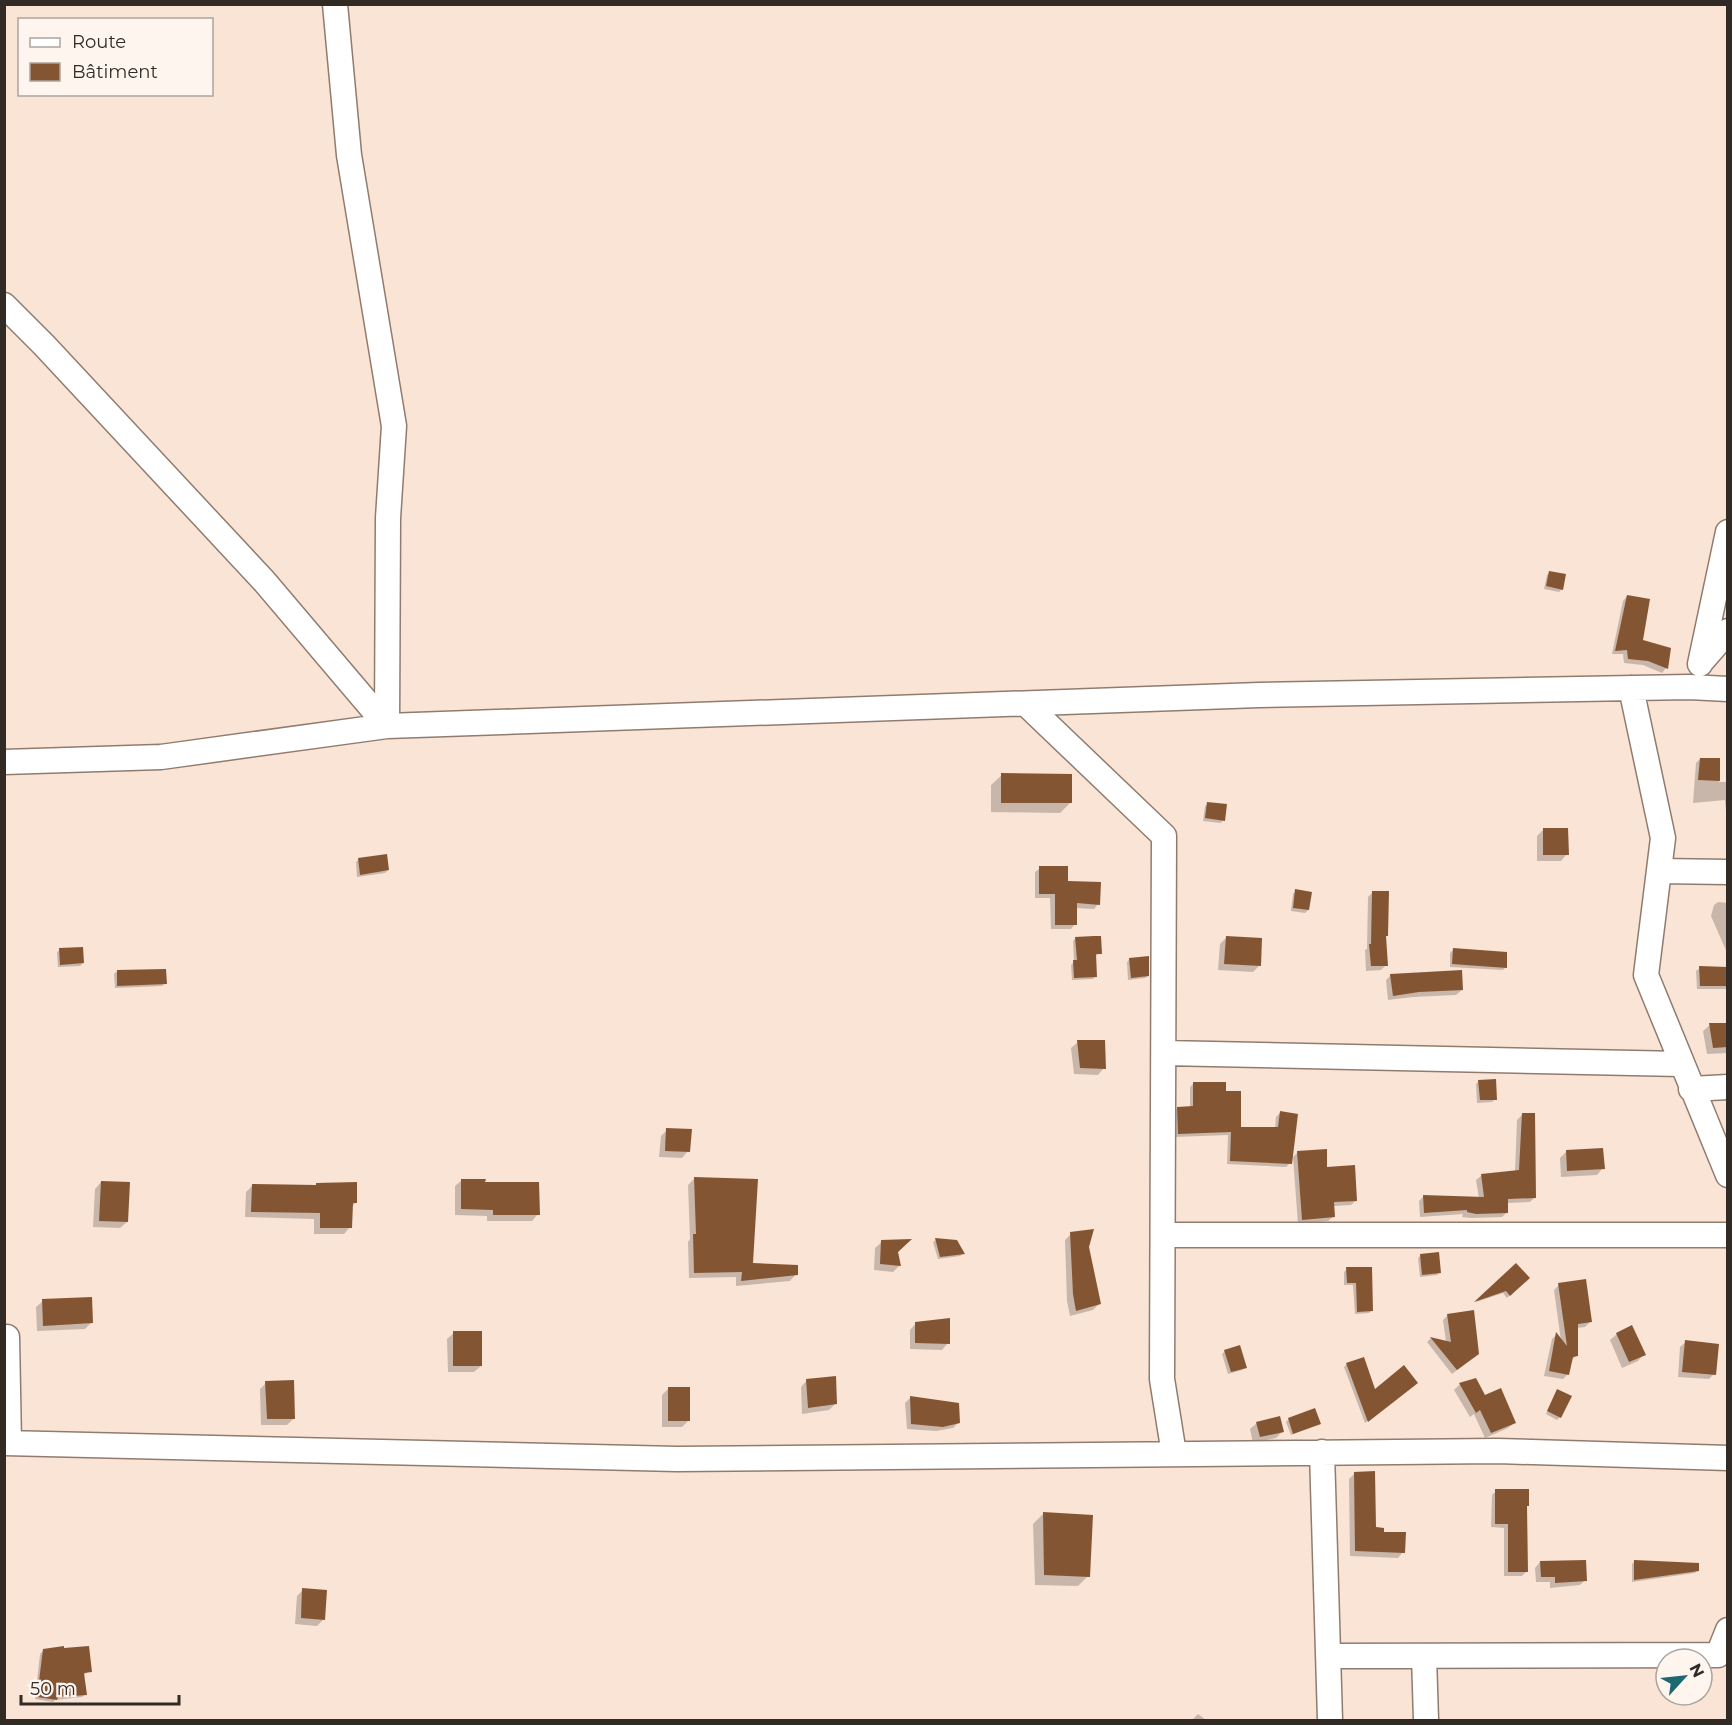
<svg xmlns="http://www.w3.org/2000/svg" width="1732" height="1725" font-family="Montserrat,sans-serif">
<style>
.shadow{fill:#0003}
.building{fill:#845533}
.lines{fill:none;stroke-linecap:round;stroke-linejoin:round}
.minor-casing{stroke:#907c6f;stroke-width:27}
.minor{stroke:#fff;stroke-width:24}
</style>
<rect width="100%" height="100%" fill="#fae4d6"/>
<path class="shadow" d="M1550,572L1562,589L1559,592L1544,589L1547,575Z
M1627,596L1641,641L1666,668L1662,673L1643,665L1624,663L1623,654H1612L1623,601Z
M1700,759L1718,760L1719,782H1728V810L1726,811L1725,800L1693,803L1696,763Z
M1002,775L1070,803L1060,813L991,812V785Z
M1208,804L1223,820L1221,823L1203,821L1205,806Z
M1543,830L1567,854L1561,861H1537V836Z
M359,859L388,870L385,873L357,877L356,862Z
M1040,868L1066,882L1098,904L1094,909L1076,908L1075,924L1071,929H1051L1050,898H1035V872Z
M1296,891L1308,910L1305,913L1291,911L1293,894Z
M1373,892L1385,937L1386,965L1381,970L1366,971L1365,950L1367,949L1368,897Z
M1718,902L1728,903V955L1711,916L1714,905Z
M1076,938L1101,953L1095,956L1096,976L1093,979L1072,980L1071,965L1074,962L1073,941Z
M1226,938L1259,966L1253,972L1218,970L1220,944Z
M60,950L83,963L80,966L58,967L57,952Z
M1453,950L1506,967L1503,970L1450,967V953Z
M1130,959L1148,976L1145,978L1128,980L1127,962Z
M1700,968H1728V989H1697L1696,971Z
M117,971L165,983L162,986L115,988L114,974Z
M1391,975L1462,990L1456,995L1413,997L1388,1000L1386,980Z
M1710,1025H1728V1053L1707,1054L1703,1031Z
M1078,1042L1104,1068L1098,1075L1074,1074L1071,1048Z
M1479,1081L1495,1099L1492,1102L1477,1103L1476,1084Z
M1193,1084L1240,1129H1275L1276,1117L1280,1113L1290,1163L1286,1167L1227,1164L1228,1135L1175,1137L1174,1112L1178,1108H1190V1087Z
M1522,1115L1535,1197L1530,1202L1507,1203V1212L1502,1217L1471,1218L1462,1217L1463,1214L1420,1217L1419,1201L1424,1196L1479,1198L1476,1180L1481,1176L1515,1172L1517,1120Z
M667,1130L688,1151L682,1158L659,1157L661,1136Z
M1567,1151L1603,1168L1597,1175L1561,1177L1560,1158Z
M1298,1152L1326,1169L1356,1200L1351,1205L1333,1206V1217L1328,1221L1298,1224L1293,1157Z
M694,1179L752,1264L796,1274L790,1281L736,1286V1277L689,1278L688,1242L690,1239L688,1185Z
M462,1180L484,1184L538,1214L532,1221H487V1216L455,1215V1186Z
M101,1182L127,1222L120,1228L93,1227L95,1189Z
M252,1186L356,1202L352,1207L350,1227L344,1234H314V1219L245,1217L246,1192Z
M1071,1234L1088,1247L1100,1303L1093,1310L1070,1316L1067,1301L1065,1240Z
M936,1240L963,1254L960,1256L938,1259L933,1242Z
M882,1242L897,1252L900,1265L893,1272L874,1270L875,1248Z
M1421,1255L1440,1272L1437,1275L1420,1277L1418,1258Z
M1516,1265L1527,1278L1507,1298L1503,1293L1476,1302Z
M1347,1269H1370L1371,1311L1369,1313L1355,1314L1353,1285H1344V1272Z
M1559,1285L1590,1322L1585,1327L1577,1328L1576,1356L1570,1361L1568,1374L1563,1379L1544,1376L1552,1339L1556,1335L1561,1341L1554,1290Z
M43,1301L91,1323L85,1329L37,1331L36,1307Z
M1448,1315L1478,1354L1452,1374L1427,1342L1431,1338L1446,1342L1443,1320Z
M916,1323L948,1343L942,1350L910,1349V1330Z
M454,1333L481,1366L474,1372H448L447,1339Z
M1617,1334L1644,1354L1638,1361L1622,1368L1610,1340Z
M1686,1342L1714,1374L1709,1379L1678,1377L1680,1347Z
M1225,1351L1245,1367L1242,1370L1228,1374L1222,1354Z
M1347,1364L1374,1391L1414,1385L1365,1423L1344,1367Z
M807,1380L836,1403L829,1410L802,1414L801,1387Z
M1475,1380L1484,1397L1514,1423L1508,1428L1485,1438L1474,1414L1470,1417L1454,1390L1460,1384Z
M266,1383L294,1418L287,1425H261L260,1389Z
M669,1388L688,1421L682,1427H662V1395Z
M1557,1391L1560,1417L1557,1420L1546,1414Z
M910,1398L959,1422L953,1428L936,1431L907,1429L905,1403Z
M1289,1419L1319,1423L1291,1435L1286,1422Z
M1257,1423L1282,1432L1276,1438L1253,1443L1250,1429Z
M1355,1473L1375,1529L1383,1533L1403,1552L1398,1558L1350,1556L1349,1479Z
M1496,1491L1525,1507L1526,1572L1522,1576H1504V1528L1491,1527L1492,1495Z
M1043,1514L1088,1576L1078,1586L1035,1585L1033,1524Z
M1635,1561L1697,1570L1695,1573L1632,1582V1564Z
M1540,1562L1585,1580L1580,1585L1550,1588V1582H1536L1535,1568Z
M303,1590L324,1619L317,1626L295,1624L297,1596Z
M43,1651L90,1671L83,1675L85,1694L82,1697L55,1700L53,1702L35,1699L40,1654Z
M1198,1714L1206,1720H1192Z"/>
<path class="building" d="M1549,571L1566,574L1563,590L1546,586Z
M1627,595L1650,599L1643,640L1671,648L1668,669L1648,661L1628,659L1627,650L1615,651Z
M1700,758H1720V781L1698,780Z
M1001,773L1072,774V803H1001Z
M1207,802L1227,804L1225,821L1205,818Z
M1543,828H1568L1569,855H1543Z
M387,854L389,870L360,875L358,858Z
M1039,866H1068V881L1101,882L1100,905L1077,903V925H1055V894H1039Z
M1295,889L1312,892L1309,910L1293,908Z
M1372,891H1389L1388,936H1386L1388,966H1371L1369,944H1371Z
M1094,936H1101L1102,954H1096L1097,977L1074,978L1073,960H1077L1075,937Z
M1226,936L1262,938L1261,966L1224,964Z
M83,947L84,963L60,965L59,948Z
M1453,948L1507,952V968L1452,964Z
M1149,956V976L1131,978L1129,958Z
M1699,966L1728,967V986H1700Z
M166,969L167,984L117,986V970Z
M1462,970L1463,990L1419,992L1393,996L1390,974Z
M1709,1023H1728V1047L1713,1048Z
M1077,1040H1105L1106,1069L1080,1068Z
M1496,1079L1497,1100H1480L1478,1080Z
M1193,1082H1226V1091H1241V1127H1278L1280,1111L1298,1114L1292,1164L1230,1161L1231,1132L1178,1134L1177,1107L1193,1106Z
M1522,1113H1535L1536,1198L1508,1199V1213L1476,1214L1467,1212V1210L1424,1213L1423,1195L1484,1197L1481,1174L1519,1170Z
M666,1128L692,1129L690,1152L665,1151Z
M1603,1148L1605,1169L1567,1171L1566,1150Z
M1327,1149V1167L1355,1165L1357,1201L1334,1202L1335,1217L1302,1220L1297,1151Z
M694,1177L758,1179L753,1263L798,1265V1275L741,1281L742,1272L694,1273L693,1234H696Z
M461,1179H486L485,1182H539L540,1215H493V1210L461,1209Z
M101,1181L130,1182L128,1222L99,1221Z
M357,1182V1203H353L352,1228H320V1213L251,1212L252,1184L316,1185V1183Z
M1094,1229L1089,1247L1101,1304L1076,1311L1073,1294L1070,1232Z
M935,1238L957,1240L965,1254L940,1257Z
M912,1239L898,1252L901,1266L880,1264L881,1240Z
M1439,1252L1441,1273L1422,1275L1420,1254Z
M1516,1263L1530,1278L1510,1296L1506,1291L1474,1302Z
M1346,1267H1372L1373,1311L1357,1312L1356,1283H1347Z
M1586,1279L1592,1322L1578,1324V1356L1573,1357L1569,1375L1549,1371L1556,1332L1567,1346L1558,1283Z
M92,1297L93,1323L43,1326L42,1299Z
M1474,1310L1479,1354L1457,1370L1430,1337L1451,1342L1447,1314Z
M950,1318V1344L915,1343V1322Z
M1632,1325L1646,1355L1629,1362L1616,1333Z
M453,1331H482V1366H453Z
M1685,1340L1719,1344L1716,1375L1682,1372Z
M1240,1345L1247,1368L1231,1372L1224,1350Z
M1364,1357L1375,1389L1404,1365L1418,1383L1368,1422L1346,1363Z
M836,1376L837,1404L808,1408L806,1379Z
M1476,1378L1485,1395L1501,1388L1516,1423L1491,1433L1480,1410L1476,1413L1459,1383Z
M294,1380L295,1419H267L265,1381Z
M668,1387H690V1421H668Z
M1557,1389L1572,1396L1561,1418L1547,1411Z
M910,1396L959,1403L960,1423L943,1427L911,1424Z
M1315,1408L1321,1424L1293,1434L1288,1418Z
M1280,1416L1284,1432L1260,1437L1256,1422Z
M1375,1471L1376,1527L1384,1528V1532H1406L1405,1553L1355,1551L1354,1472Z
M1495,1489H1529V1506H1527L1528,1572H1508V1524H1495Z
M1043,1512L1093,1515L1090,1577L1044,1575Z
M1586,1560L1587,1581L1555,1583V1577H1541L1540,1561Z
M1634,1560L1699,1563V1571L1634,1580Z
M302,1588L327,1590L325,1620L301,1618Z
M64,1646V1648L89,1646L92,1672L84,1673L87,1695L58,1697L57,1700L37,1697L43,1649Z"/>
<g class="lines">
<defs>
<path id="minor" d="M335,4L349,155L394,426L388,518L387,726
M4,305L44,345L264,581L387,726
M1702,661L1728,631
M1700,664L1728,532
M1631,688L1663,838L1646,975L1728,1175
M1026,704L1164,836L1162,1379L1174,1454
M4,762L161,757L387,726L1259,695L1689,687L1728,689
M1659,871L1728,872
M1164,1053L1681,1064
M1691,1089L1728,1087
M1163,1235H1728
M4,1337H7L9,1443
M4,1443L677,1459L1497,1451L1728,1458
M1322,1452L1330,1720
M1718,1655L1728,1630
M1328,1656L1718,1655
M1424,1656L1426,1720"/>
</defs>
<use href="#minor" class="minor-casing"/>
<use href="#minor" class="minor"/>
</g>
<rect width="1732" height="1725" fill="none" stroke="#322a25" stroke-width="12"/>
<rect x="18" y="18" width="195" height="78" fill="#fef5ef" stroke="#aca49e" stroke-width="1.5"/>
<rect x="30" y="38" width="30" height="9" fill="#ffffff" stroke="#aca49e" stroke-width="1.5"/>
<text x="72" y="48" font-size="18" fill="#322a25">Route</text>
<rect x="30" y="63" width="30" height="18" fill="#845533" stroke="#aca49e" stroke-width="1.5"/>
<text x="72" y="78" font-size="18" fill="#322a25">Bâtiment</text>
<g transform="translate(1684 1677) rotate(63)"><circle r="28" fill="#fef5ef" stroke="#aca49e" stroke-width="1.5"/>
<path d="M0-4.5L10 22L0 15L-10 22Z" fill="#1e6971"/>
<text y="-9" font-size="16" font-weight="bold" text-anchor="middle" fill="#322a25">N</text>
</g>
<path d="M21 1695v9h158v-9" fill="none" stroke="#322a25" stroke-width="3"/>
<text x="30" y="1695" font-size="18" fill="#322a25" stroke="#fef5ef" stroke-width="4.5" paint-order="stroke">50 m</text>
</svg>
